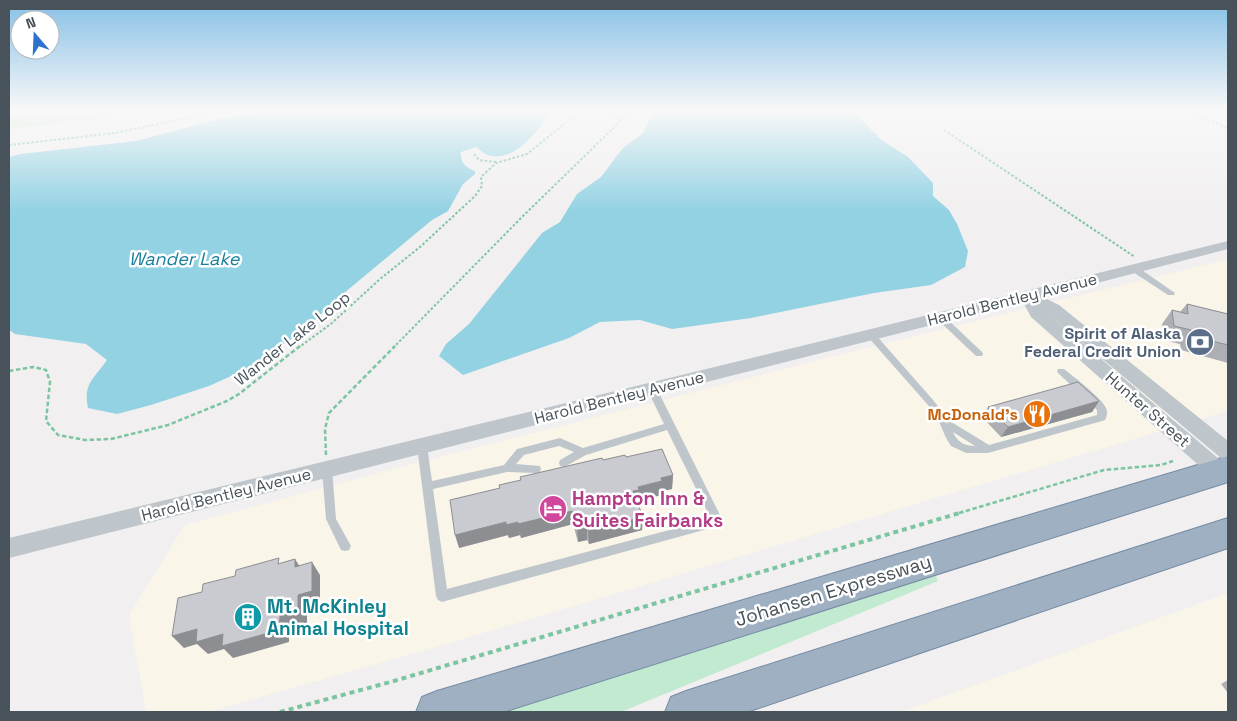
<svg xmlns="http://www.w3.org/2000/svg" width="1237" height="721" font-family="'Space Grotesk',sans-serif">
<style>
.commercial{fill:#faf5e9}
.green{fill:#c1ead1}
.water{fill:#92d2e3}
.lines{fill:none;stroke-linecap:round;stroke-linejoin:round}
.trunk-casing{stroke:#768ca4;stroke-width:2}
.path-far2{stroke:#7cc5a1;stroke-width:2;stroke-dasharray:2.5 2;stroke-linecap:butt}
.path-far1{stroke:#7cc5a1;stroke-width:2.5;stroke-dasharray:4.5 2.5;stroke-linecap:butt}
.path{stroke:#7cc5a1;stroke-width:4;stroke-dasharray:5 4;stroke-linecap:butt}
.service{fill:#bec6cc;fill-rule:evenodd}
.minor{fill:#bec6cc;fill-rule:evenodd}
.trunk{fill:#9eb0c2;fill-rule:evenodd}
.wall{fill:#adafb4}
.shaded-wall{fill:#8d8e92}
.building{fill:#c9cbd1;stroke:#8d8e92}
.labels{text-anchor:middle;stroke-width:5;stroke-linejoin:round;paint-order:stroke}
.street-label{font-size:16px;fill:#48525a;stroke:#fff}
.service-label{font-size:16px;font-weight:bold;fill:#4e5e75;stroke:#fff;text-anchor:end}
.food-label{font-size:16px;font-weight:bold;fill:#c56008;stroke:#fff;text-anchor:end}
.water-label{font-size:18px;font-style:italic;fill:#1a809b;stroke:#fff}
.near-hotel-label{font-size:19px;font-weight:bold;fill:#b23c85;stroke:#fff;text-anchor:start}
.near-street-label{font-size:19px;fill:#48525a;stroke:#fff}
.near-culture-label{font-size:19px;font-weight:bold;fill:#0d838f;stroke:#fff;text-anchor:start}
</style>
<rect width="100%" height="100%" fill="#f1efef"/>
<path class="commercial" d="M1228,259V411L433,648L208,712H146L129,615L185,525L397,468L835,356Z
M1228,593V712H901Z"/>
<path class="green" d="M9,111H165L9,129Z
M936,576L938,581L621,712H494L660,659Z"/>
<path class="water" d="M553,111C537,130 514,166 485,154C482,152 479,149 476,147L461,152C460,162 466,168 475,171V174L463,184L448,211L432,220L332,303L306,329L251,367L209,386L151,405L117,414L88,408C83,383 94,379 107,360L86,344L15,334L9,330V157L21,154L136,141L219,119L265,112Z
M658,111H852L883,141L908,157L933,183V196L949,210L957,224L968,251L965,267L931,285L874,293L751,318L672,329L640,320L600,322L569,338L463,375L439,356L446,344L469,324L542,233L560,222L577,194L601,177L622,149L643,133L651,116Z"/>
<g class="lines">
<defs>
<path id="trunk" d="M1228,456V482L503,712H416L422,697L437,691Z
M1228,518V548L747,712H665L671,697L686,691Z"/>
</defs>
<use href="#trunk" class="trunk-casing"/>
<path class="path-far2" d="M595,111L622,119
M1187,111L1228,128
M944,130L1135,257
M9,145L115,133L221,111
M474,154L479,160L496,162
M298,348L332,323L380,279L420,247L475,196L482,186L481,177L496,163L527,154L580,111
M393,348L524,215L631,111"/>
<path class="path-far1" d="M9,371L33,367L46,370L50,382L46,421L58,435L85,440L111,439L168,425L227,401L239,394L300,346
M326,455L325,429L329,413L395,346
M959,513L1104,470L1161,465L1173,461"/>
<path class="path" d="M280,712L394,681L963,512"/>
<path class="service" d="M1130,266H1136L1175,293L1174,295H1168L1130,270L1129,268Z
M941,315L944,316L982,352L983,354L982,356H976L938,320L937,318Z
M871,332L874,333L934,401L948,420L989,445L1097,415V410L1058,373L1057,371L1058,369H1064C1074,377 1101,397 1106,408C1108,412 1107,416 1105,420L1102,421L988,453H966L951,446L946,438L940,424L928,405L868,337L867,335L868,333ZM953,432L975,446C965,446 957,442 953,432Z
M652,386L655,387L657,389L722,519L723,522L722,525L442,602L438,600L436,596L417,446L419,443L422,442L425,443L427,446L432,481L504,465L517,449L560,438L583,448L664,424L647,389L649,387ZM667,430L711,519L447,589L433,489L507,472L536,473L540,472L541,469L540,466L516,464L524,455L559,446L574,452L560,460L559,463L560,466L564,467L586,455Z
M327,465L331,466L332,469L336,519L351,546L349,550L345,551L341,550L326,519L322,469L323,466Z"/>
<path class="minor" d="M1228,241V249L1043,297L1059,305L1228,441V460L1221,458L1046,312L1226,465L1228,473L1226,477L1219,479L1212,477L1031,317L1023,302L9,558V538L871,329Z"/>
<use href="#trunk" class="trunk"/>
</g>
<path class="wall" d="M1187,304L1228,314V363L1181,350L1180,344L1163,340L1162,324L1172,310L1180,312Z
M1099,401L1092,412L1001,437L982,417L988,407Z
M626,457L673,475L672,489L662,491L661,495L639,501V503L638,504L643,517L642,530L589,544L587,540L578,542L573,524L521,538L520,535L509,538L508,535L459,548L500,488L603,460Z
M1228,680V693L1221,684Z"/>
<path class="shaded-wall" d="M1099,401L1092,412L1001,437L1008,427Z
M673,475L672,489L662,491L661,495L639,501V503L633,505V491L638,487L661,478Z
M572,511L573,524L521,538L518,524Z
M643,517L642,530L589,544L588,531Z
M506,522H518L520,535L509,538L508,535L459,548L455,535Z
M587,526V540L578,542L577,529Z
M295,559L303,572L295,567Z
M312,562L320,575V604L307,608V623L289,628V642L233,658L224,649L208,654L197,644L184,648L172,636L197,629L280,616L298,595Z"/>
<path class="building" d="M1187,304L1228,314V345L1192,336L1191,330L1174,326L1172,310L1188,314Z
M1078,382L1099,401L1008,427L988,407Z
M662,449L673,475L661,478L662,481L638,487L639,490L633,491L643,517L588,531L587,526L577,529L572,511L518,524V522L506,525V522L455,535L450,500L500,488L499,485L521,480L520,477L602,458L603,460L625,455L626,457Z
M279,558L278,564L295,559V567L312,562V591L298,595V611L280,616L279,630L222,646L223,634L196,642L197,629L172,636L178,598L202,592L203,584L235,576L236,570Z"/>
<linearGradient id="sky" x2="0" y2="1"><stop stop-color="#85c0e6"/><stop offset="0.52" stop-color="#f9f8f8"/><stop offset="1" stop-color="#f9f8f8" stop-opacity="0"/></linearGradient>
<rect width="1237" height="212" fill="url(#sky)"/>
<defs>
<symbol id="bank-disc" viewBox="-11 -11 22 22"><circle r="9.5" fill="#5c6f8a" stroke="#fff"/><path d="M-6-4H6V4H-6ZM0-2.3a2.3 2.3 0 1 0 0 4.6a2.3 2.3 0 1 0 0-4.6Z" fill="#fff"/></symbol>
<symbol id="restaurant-disc" viewBox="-11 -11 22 22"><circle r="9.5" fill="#e8710a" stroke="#fff"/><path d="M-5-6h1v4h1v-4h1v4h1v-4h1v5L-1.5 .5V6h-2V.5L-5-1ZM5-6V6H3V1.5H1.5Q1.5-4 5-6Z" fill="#fff"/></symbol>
<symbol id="hotel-disc" viewBox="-11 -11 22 22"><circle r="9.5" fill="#d1479c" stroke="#fff"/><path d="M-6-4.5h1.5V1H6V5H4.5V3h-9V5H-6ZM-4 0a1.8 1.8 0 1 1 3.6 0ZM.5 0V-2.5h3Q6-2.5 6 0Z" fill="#fff"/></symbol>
<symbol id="building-disc" viewBox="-11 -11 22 22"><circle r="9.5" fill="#0f9aa8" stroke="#fff"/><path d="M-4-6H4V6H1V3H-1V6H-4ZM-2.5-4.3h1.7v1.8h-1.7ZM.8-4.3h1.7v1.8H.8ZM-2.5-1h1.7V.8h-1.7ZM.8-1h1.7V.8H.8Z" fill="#fff"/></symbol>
</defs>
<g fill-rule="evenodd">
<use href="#bank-disc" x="1184" y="326" width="32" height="32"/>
<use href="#restaurant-disc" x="1021" y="398" width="32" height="32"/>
<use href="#hotel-disc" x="537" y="493" width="32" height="32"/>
<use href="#building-disc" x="232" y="601" width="32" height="32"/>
</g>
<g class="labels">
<g class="street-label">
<text transform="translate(1012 299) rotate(-14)" y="6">Harold Bentley Avenue</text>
<text transform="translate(292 338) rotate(-38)" y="6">Wander Lake Loop</text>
<text transform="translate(619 397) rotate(-14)" y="6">Harold Bentley Avenue</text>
<text transform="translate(1148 409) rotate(41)" y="6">Hunter Street</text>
<text transform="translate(226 494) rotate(-14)" y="6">Harold Bentley Avenue</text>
</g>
<g class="service-label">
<text x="1181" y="339">Spirit of Alaska<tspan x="1181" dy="18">Federal Credit Union</tspan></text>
</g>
<g class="food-label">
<text x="1018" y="420">McDonald's</text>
</g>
<g class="water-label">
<text x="184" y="265">Wander Lake</text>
</g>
<g class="near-hotel-label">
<text x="572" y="505">Hampton Inn &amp;<tspan x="572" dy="22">Suites Fairbanks</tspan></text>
</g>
<g class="near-street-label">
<text transform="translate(833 590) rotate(-17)" y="7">Johansen Expressway</text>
</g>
<g class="near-culture-label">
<text x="267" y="613">Mt. McKinley<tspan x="267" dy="22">Animal Hospital</tspan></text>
</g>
</g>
<rect width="1237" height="721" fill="none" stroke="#48525a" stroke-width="20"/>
<g transform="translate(35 35) rotate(341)"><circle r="24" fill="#ffffff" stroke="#b6babd"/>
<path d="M0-4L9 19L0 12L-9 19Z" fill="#2b73cf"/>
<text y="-8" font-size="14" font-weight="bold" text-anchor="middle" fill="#48525a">N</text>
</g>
</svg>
